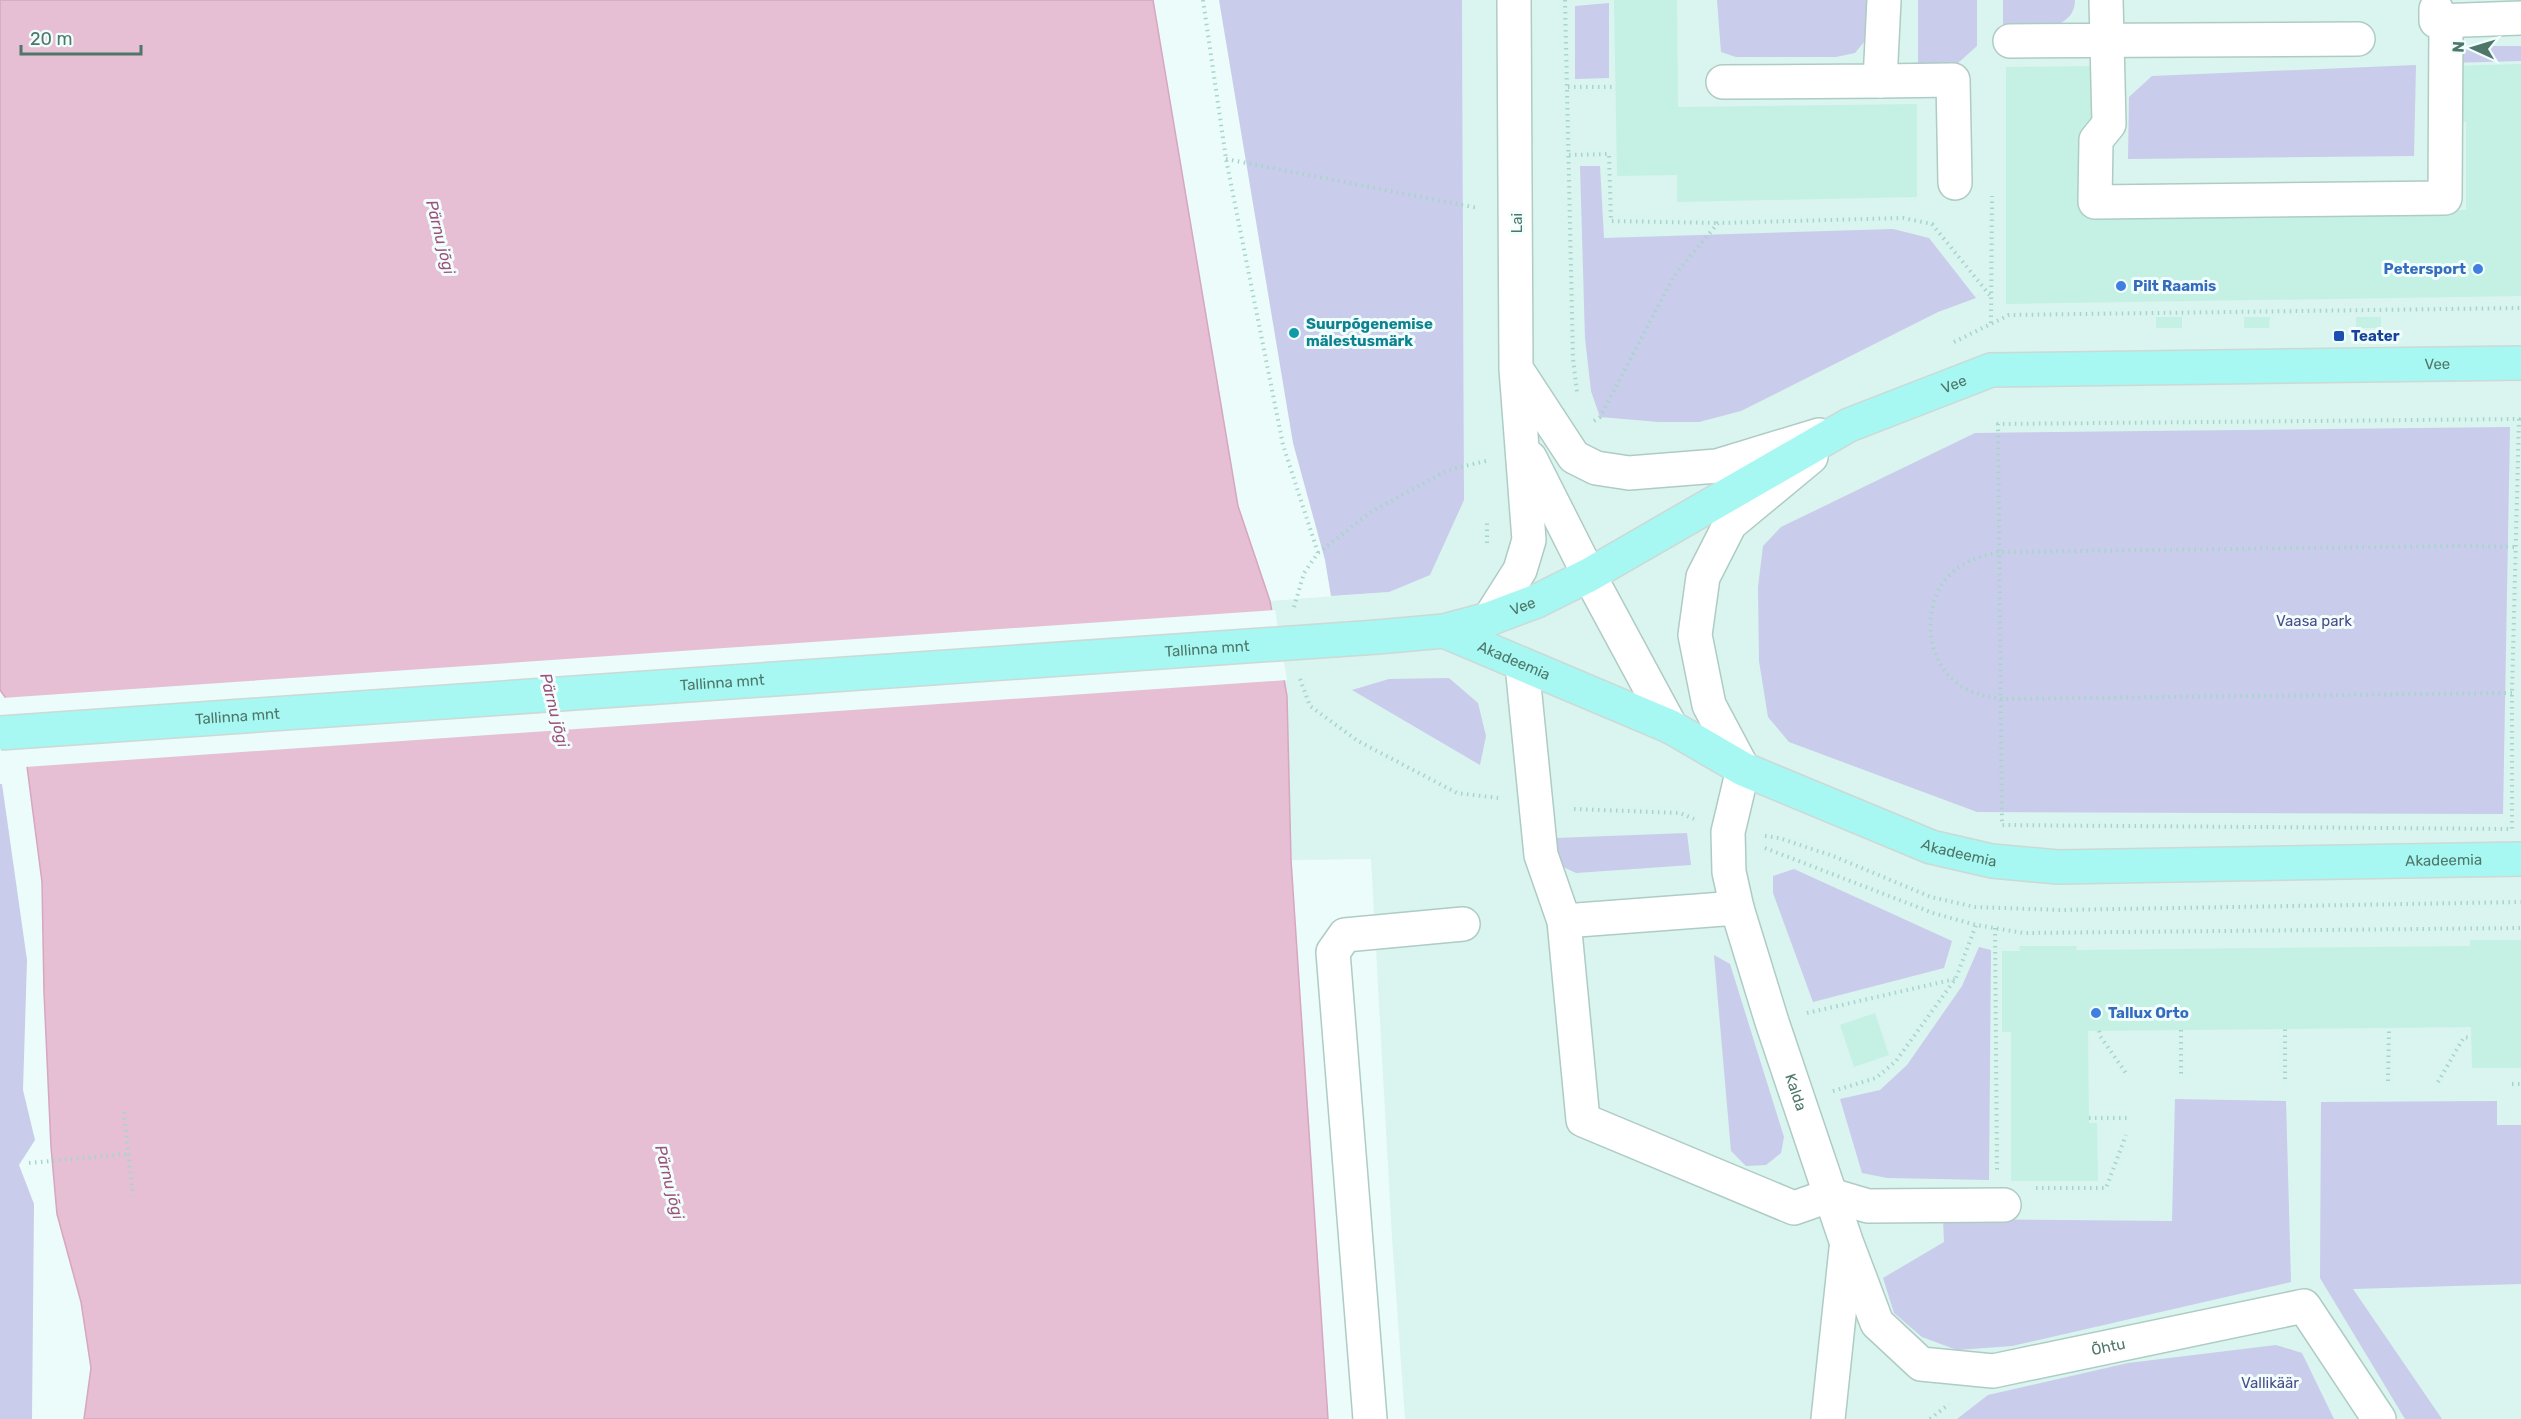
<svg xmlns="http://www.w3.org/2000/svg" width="2521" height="1419" font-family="Rubik,sans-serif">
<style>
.residential{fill:#daf4ef}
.green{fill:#c9ccea}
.water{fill:#e6bfd4;stroke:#d7a6c0;stroke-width:1.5}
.pier{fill:#ebfcfb}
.building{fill:#c4f1e3}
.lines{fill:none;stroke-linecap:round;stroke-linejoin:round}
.minor-casing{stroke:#aeccc4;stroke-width:36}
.major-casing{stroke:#cdd9d5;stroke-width:36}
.path{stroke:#a6d6c8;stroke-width:4;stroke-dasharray:1.5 4.5;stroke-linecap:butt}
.minor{stroke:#fff;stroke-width:33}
.major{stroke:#a7f7f2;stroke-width:33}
.major-bridge-casing{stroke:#cdd9d5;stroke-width:36;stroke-linecap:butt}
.major-bridge{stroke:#a7f7f2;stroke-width:33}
.shop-dot{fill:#3f7fe0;stroke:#f2fefd;stroke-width:2}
.culture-dot{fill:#0f9aa8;stroke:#f2fefd;stroke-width:2}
.transit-dot{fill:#1a4fb4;stroke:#f2fefd;stroke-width:2}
.labels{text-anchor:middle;stroke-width:6;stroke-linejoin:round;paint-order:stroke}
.street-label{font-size:15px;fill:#4e7769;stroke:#f2fefd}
.shop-label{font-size:15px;font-weight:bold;fill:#366cbe;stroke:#f2fefd;text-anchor:start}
.culture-label{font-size:15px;font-weight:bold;fill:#0d838f;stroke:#f2fefd;text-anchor:start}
.transit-label{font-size:15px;font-weight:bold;fill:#164399;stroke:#f2fefd;text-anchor:start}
.park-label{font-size:15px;fill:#4d4c88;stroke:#f2fefd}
.water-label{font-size:16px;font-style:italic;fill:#9e527a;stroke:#f2fefd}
</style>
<rect width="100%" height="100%" fill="#ebfcfb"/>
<path class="residential" d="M1462,0H2521V1419H1405L1392,1237L1371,859L1291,860L1287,696L1270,601L1389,592L1464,500Z"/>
<path class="green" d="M1219,0H1462L1464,500L1430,575L1389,592L1331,596L1325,560L1293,443Z
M1717,0H1871L1869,36L1855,53L1836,57H1736L1721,52Z
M1918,0H1977V46L1958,63L1918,66Z
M2003,0H2075C2075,33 2026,30 2003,30Z
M1609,3V78L1575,79V6Z
M2453,46H2521V61L2448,63Z
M2416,65L2414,156L2128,159L2129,97L2152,76Z
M1580,166H1600L1604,238L1893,229L1929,238L1976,298L1938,312L1741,411L1699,422H1659L1600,417L1591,391L1585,338Z
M2510,427L2503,814L1977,812L1789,742L1768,717L1759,661L1758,587L1763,546L1781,527L1975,433Z
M1449,678L1478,703L1486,736L1480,765L1352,690L1389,679Z
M0,784H2L27,960L23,1090L35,1140L19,1165L34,1204L32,1419H0Z
M1687,833L1691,865L1576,873L1561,866L1556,838Z
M1794,869L1952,941L1944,968L1813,1002L1773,893V876Z
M1979,947L1991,950L1989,1180L1887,1178L1862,1173L1840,1099L1880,1090L1907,1065L1962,986Z
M1714,955L1730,964L1784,1137L1781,1153L1766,1165L1746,1166L1731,1151Z
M2175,1099L2286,1101L2291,1282L2012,1346L1957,1350L1922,1337L1894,1313L1883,1278L1944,1242L1943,1219L2172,1221Z
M2497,1101V1125H2521V1284L2353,1289L2442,1419H2405L2320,1278L2321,1102Z
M2276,1345L2302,1353L2334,1419H1957L1988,1395L2128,1363Z"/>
<path class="water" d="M0,0H1153L1238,506L1270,601L1287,696L1291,860L1328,1419H84L91,1368L81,1302L57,1214L51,1147L44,992L42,882L21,720L0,690Z"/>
<path class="pier" d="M1275,610L1287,680L25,767L18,721L2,698Z"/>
<path class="building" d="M1614,0H1677L1678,107L1917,104V197L1677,202V175L1617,176Z
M2521,64V296L2006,304V67L2094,66L2093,124H2085V218L2466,210V122H2450L2449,66Z
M2156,317H2182V328H2156Z
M2244,317H2270L2269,328H2244Z
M2356,317H2381V328H2356Z
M2470,940H2521V1068H2472L2471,1027L2088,1031L2089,1123H2097L2098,1181H2011V1032H2002V951H2020L2019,946H2077L2076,950L2470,946Z
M1875,1013L1889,1055L1854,1067L1840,1025Z"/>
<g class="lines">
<defs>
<g id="minor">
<path d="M2106,0L2109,124L2096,140L2095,202L2445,198L2446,21"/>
<path d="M2436,9V21L2521,18"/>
<path d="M2010,41L2358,39"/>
<path d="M1880,81L1953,80L1955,183"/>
<path d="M1723,82L1880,81L1884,0"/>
<path d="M1519,373L1574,457L1596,468L1629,473L1717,466L1819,435"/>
<path id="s1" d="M1811,457L1730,524L1703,577L1695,635L1709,705L1743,769L1728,832L1729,872L1737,908L1772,1022L1846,1241L1877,1323L1921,1364L1993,1371L2304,1306L2379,1419"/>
<path d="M1530,458L1589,575L1671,727"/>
<path d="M1489,619L1520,570L1529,540L1516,369L1514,0"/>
<path d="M1522,665L1541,855L1564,921L1583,1120L1794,1208L1831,1195L1868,1206L2004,1205"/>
<path d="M1564,921L1737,908"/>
<path d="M1370,1419L1333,952L1345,935L1463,924"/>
<path d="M1828,1419L1846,1249"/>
</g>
<g id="major">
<path id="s2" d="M1444,631L1671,727L1743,769L1931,847L1992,861L2058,867L2521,859"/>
<path id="s3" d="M1377,637L1444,631L1489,619L1537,601L1589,575L1849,425L1991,370L2521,363"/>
</g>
</defs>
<use href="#minor" class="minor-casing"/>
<use href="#major" class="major-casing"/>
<path class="path" d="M1203,0L1226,159L1283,445L1318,553
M1565,0L1573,359L1577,392
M1568,87H1615
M1569,155L1609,154L1611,221L1718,223
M1226,159L1478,208
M1991,323L1992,196
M1954,342L2009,315L2521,308
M2519,419L2512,693V829L2002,825L1998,424Z
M1594,421L1600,417L1674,276L1718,223L1903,218L1932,224L1992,298
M1487,543V520
M1294,607L1304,573L1318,553L1371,512L1448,470L1486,461
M1300,679L1310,706L1358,741L1457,793L1498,798
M2512,693L2000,699C1986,696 1974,694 1961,686C1926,663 1921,610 1946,579C1960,562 1980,556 1999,552L2462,546L2516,547
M1574,809L1680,813L1694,819
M1765,836L1779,838L1833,856L1931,897L1975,907L2060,910L2521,902
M1765,848L1933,913L1976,925L2023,933L2521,928
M1995,928L1997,1170
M1807,1013L1955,979
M2181,1030V1077
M2099,1031L2100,1036L2128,1076
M2285,1079V1029
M2388,1081L2389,1028
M2438,1082L2464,1037L2472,1038
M2512,1084H2521
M1833,1091L1876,1078L1896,1061L1956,978L1976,925
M124,1112L133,1196
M2089,1118H2127
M29,1163L128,1154
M2036,1188H2106L2126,1135
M1930,1419L1949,1404"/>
<use href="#minor" class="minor"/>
<use href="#major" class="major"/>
<defs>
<g id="major-bridge">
<path id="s4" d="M0,733L1377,637"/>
</g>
</defs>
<use href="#major-bridge" class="major-bridge-casing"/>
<use href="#major-bridge" class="major-bridge"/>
</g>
<g class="shop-dot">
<circle cx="2478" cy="269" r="6"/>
<circle cx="2121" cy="286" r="6"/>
<circle cx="2096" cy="1013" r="6"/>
</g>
<circle class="culture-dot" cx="1294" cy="333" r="6"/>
<rect class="transit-dot" x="2333" y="330" width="12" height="12" rx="3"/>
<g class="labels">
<g class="street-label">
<text transform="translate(1517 223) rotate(-90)" y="5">Lai</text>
<text dy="5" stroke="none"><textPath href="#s3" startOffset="1122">Vee</textPath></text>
<text dy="5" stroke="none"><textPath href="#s3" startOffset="636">Vee</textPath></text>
<text dy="5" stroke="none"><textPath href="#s3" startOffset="150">Vee</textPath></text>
<text dy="5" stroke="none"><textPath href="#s4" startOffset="1210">Tallinna mnt</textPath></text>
<text dy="5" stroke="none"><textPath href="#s2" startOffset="76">Akadeemia</textPath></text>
<text dy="5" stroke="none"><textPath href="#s4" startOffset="724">Tallinna mnt</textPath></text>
<text dy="5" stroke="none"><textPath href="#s4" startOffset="238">Tallinna mnt</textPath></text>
<text dy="5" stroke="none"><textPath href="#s2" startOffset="562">Akadeemia</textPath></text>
<text dy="5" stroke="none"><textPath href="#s2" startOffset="1048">Akadeemia</textPath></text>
<text dy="5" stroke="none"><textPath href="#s1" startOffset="702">Kalda</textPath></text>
<text dy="5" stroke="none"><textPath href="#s1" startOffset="1197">Õhtu</textPath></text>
</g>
<g class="shop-label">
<text x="2466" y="274" text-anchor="end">Petersport</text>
<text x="2133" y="291">Pilt Raamis</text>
<text x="2108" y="1018">Tallux Orto</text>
</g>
<g class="culture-label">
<text x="1306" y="329">Suurpõgenemise<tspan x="1306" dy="17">mälestusmärk</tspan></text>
</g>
<g class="transit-label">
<text x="2351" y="341">Teater</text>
</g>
<g class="park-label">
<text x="2314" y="626">Vaasa park</text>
<text x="2270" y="1388">Vallikäär</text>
</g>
<g class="water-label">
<text transform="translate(441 237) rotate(76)" y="6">Pärnu jõgi</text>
<text transform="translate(555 710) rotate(76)" y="6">Pärnu jõgi</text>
<text transform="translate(670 1182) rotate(76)" y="6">Pärnu jõgi</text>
</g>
</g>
<g transform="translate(2473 48) rotate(274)" stroke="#f2fefd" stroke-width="4.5" paint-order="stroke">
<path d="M0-4.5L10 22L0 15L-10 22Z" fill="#4e7769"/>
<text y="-9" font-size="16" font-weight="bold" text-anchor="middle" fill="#4e7769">N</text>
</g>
<path d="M21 45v9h120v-9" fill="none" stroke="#4e7769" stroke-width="3"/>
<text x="30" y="45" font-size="18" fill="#4e7769" stroke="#f2fefd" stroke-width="4.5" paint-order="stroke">20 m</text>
</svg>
